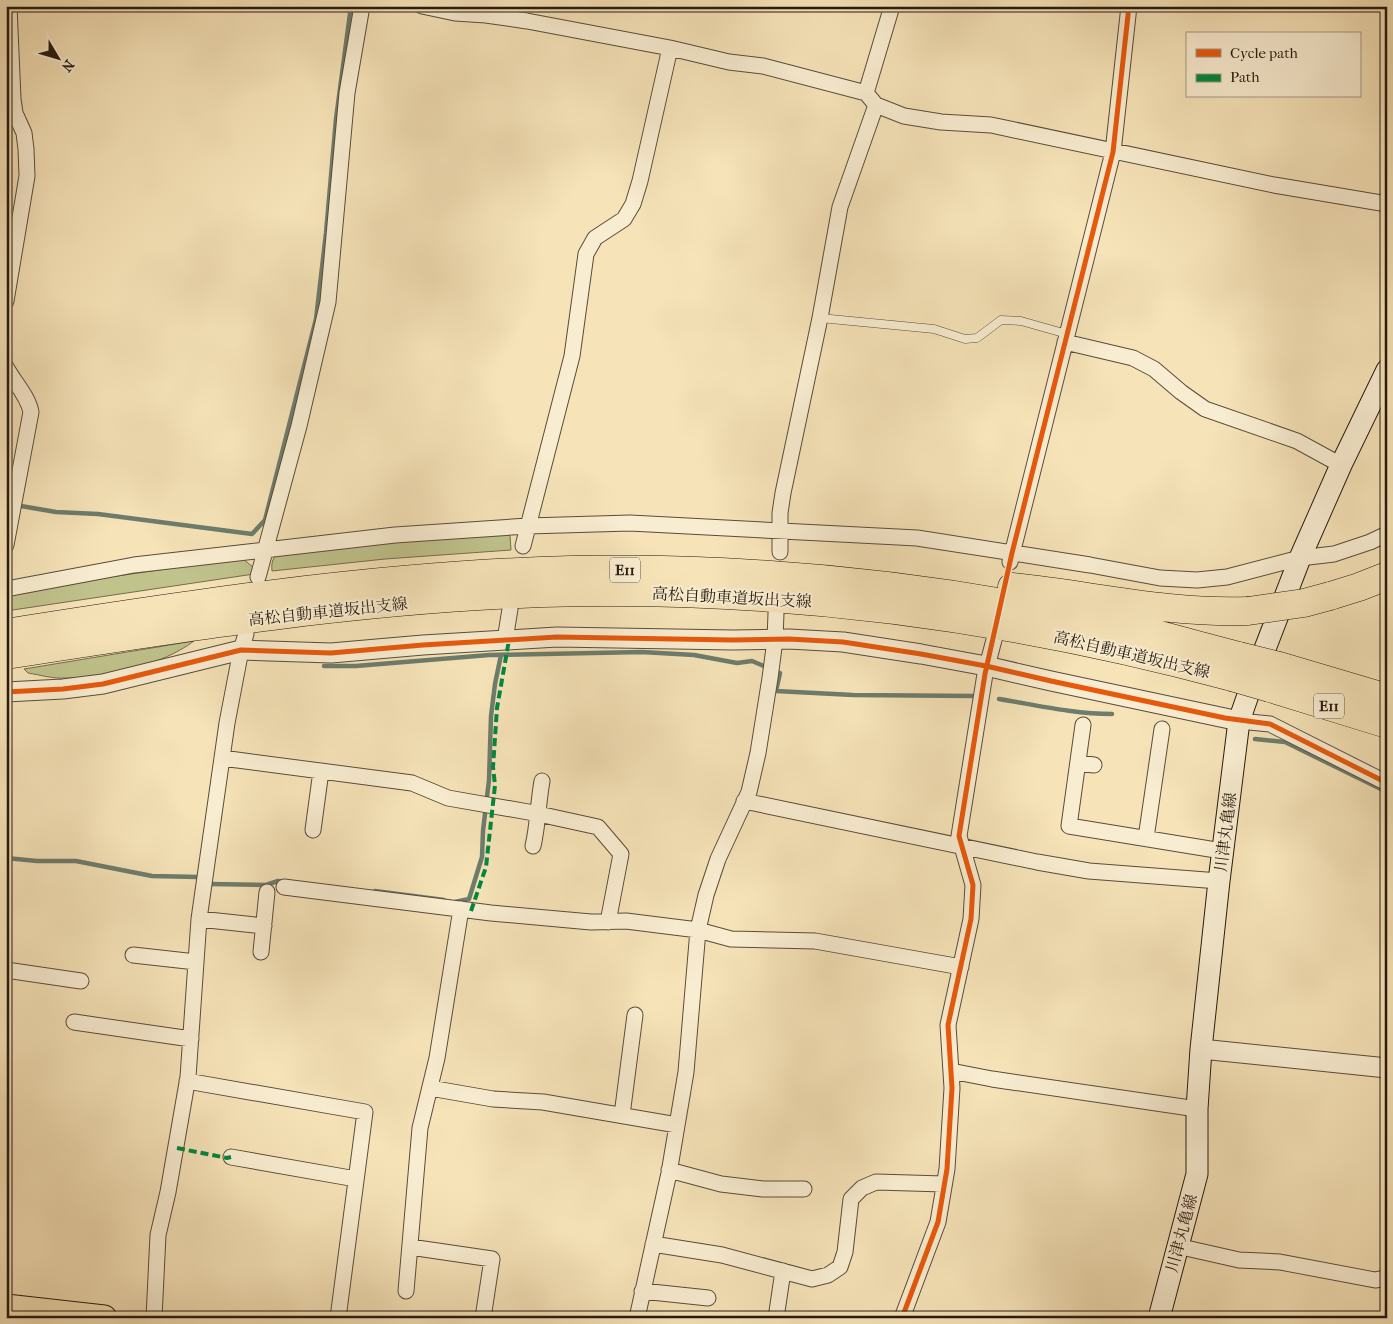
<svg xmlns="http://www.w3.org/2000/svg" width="1393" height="1324" font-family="'IM FELL French Canon','Noto Serif JP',serif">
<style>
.green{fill:#c0c38c;stroke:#736e4e}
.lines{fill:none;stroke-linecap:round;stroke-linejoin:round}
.stream{stroke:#6d7c6d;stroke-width:4.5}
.service-casing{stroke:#5a4c3a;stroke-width:9}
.minor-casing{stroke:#5a4c3a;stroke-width:17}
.tertiary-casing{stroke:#5a4c3a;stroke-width:21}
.secondary-casing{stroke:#261a10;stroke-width:23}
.trunk-casing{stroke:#261a10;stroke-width:27}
.motorway-casing{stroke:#261a10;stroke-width:29}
.service{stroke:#f9edd1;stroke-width:8}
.minor{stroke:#f9edd1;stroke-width:15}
.tertiary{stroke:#f9edd1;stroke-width:19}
.secondary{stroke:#f9edd1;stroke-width:21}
.trunk{stroke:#f6e3b8;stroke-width:25}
.motorway{stroke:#f6e3b8;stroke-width:28}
.motorway-bridge-casing{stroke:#261a10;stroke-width:29;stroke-linecap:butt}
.motorway-bridge{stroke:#f6e3b8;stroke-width:28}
.quiet{stroke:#00873e;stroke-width:4;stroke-dasharray:8 4;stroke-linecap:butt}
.cycleway-casing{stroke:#f9edd1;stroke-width:8}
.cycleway{stroke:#e8590c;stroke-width:5}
.labels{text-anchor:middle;stroke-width:4;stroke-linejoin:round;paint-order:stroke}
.shield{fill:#f9edd1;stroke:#65594a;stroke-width:1}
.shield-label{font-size:15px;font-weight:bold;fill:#261a10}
.street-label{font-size:16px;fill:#261a10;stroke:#f9edd1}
</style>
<rect width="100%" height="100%" fill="#f6e3b8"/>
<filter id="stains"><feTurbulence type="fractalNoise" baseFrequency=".004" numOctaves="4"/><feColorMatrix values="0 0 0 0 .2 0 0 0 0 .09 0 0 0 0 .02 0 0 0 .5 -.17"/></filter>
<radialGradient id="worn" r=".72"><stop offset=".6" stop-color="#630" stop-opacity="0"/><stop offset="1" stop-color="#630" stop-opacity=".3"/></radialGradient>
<path class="green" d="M505,531L510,536L511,550L385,559L272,571C271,562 273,557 280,552Z
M242,558L254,568V574L6,611C6,599 9,595 20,590Z
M194,641C162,665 107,678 66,678C54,679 40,675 28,673L24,669Z"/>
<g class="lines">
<path class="stream" d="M21,506L56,512L98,514L252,534L265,520L316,319L326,233L336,119L351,6
M324,666H356L489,655L642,652L694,655L737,663L752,661L780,673L776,691L853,695L975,696
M999,699C1036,705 1074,714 1112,714
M1255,739L1285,742L1387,792
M6,858L37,861H76L152,876L198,877
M210,884L266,885L278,881L286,882
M375,891L444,900
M455,902L469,899L482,857L483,831L489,780L491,716L495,684L501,655"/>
<defs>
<path id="service" d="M820,318L934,329L965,339L977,338L1001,320L1021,321L1067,334"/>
<path id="minor" d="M422,6L455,13L486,15L527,21L670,48L729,62L763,66L866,93L876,105L904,116L941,122L991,125L1274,185L1387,204
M866,93L892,6
M6,301L27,176L26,149L24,133L15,113L13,99L9,6
M1065,342L1133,358L1154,369L1181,392L1205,409L1297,441L1341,465
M6,367C14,382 28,396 31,412L6,545
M523,546L572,356L586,254L595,238L624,219L633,204L640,181L670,48
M780,552V513L783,493L820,318L840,207L876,105
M1010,562L1113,152L1129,6
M258,577L299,426L328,302L347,93L362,6
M6,589L134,565L395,535L528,526L630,523L917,538L1090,565L1160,578L1197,580L1227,577L1300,558L1334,554L1370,542L1387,534
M505,640L510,609
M1239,721L1270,724L1387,783
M1083,725L1069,826L1222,851
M222,758L412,783L448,798L534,813L598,827L621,854L608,922
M1078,763L1094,765
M744,801L1037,862L1089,871L1219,881
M313,830L321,771
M1146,838L1162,729
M533,846C538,825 538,803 542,781
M284,887L491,913L591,922L626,921L698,930L731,939L815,941L961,967
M199,919L264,926
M261,952L267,892
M133,955L196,962
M6,970L81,981
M74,1022L191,1039
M951,1071L992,1079L1197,1109
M187,1081L365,1112L338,1318
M430,1088L493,1099L543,1102L677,1125
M622,1115L635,1015
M231,1157L356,1179
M669,1170L721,1184L763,1189H804
M653,1244L722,1255L812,1279L828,1275L840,1267L845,1252L851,1199L862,1188L876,1182L944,1184
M1177,1246L1239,1260L1280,1262L1375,1280L1387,1278
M410,1247L492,1259L483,1318
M406,1291L420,1128L437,1058L461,909
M642,1291L708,1298
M154,1318L158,1235L168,1192L188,1077L199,919L227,723L241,650L246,634
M637,1318L669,1173L686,1072L698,930L706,895L718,859L749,792L758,753L770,678L775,640L776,613
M776,1318L783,1271
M902,1318L938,1222L947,1169L952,1088L948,1025L971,919L973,885L959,836L985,674L995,636"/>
<path id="tertiary" d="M6,692L63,689L103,684L241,650L331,653L423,645L557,637L733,640L789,639L843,642L921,654L986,666L1051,681L1239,721
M1201,1049L1387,1068"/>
<path id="secondary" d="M1159,1318L1197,1174V1109L1201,1049L1219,881L1239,721L1256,672L1300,558L1341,465L1387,370"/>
<path id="trunk" d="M6,1307L104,1318"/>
<path id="motorway" d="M1012,587C1091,595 1168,614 1248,611
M1330,596L1359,587L1387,576
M6,633C183,605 361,578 540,571C734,564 929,584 1118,625C1159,634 1199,646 1239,656
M6,655C184,627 363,599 543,593C776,586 1007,616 1232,677
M1279,666L1387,698
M1270,688L1387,724"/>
</defs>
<use href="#service" class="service-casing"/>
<use href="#minor" class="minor-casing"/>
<use href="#tertiary" class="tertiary-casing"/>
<use href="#secondary" class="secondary-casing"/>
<use href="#trunk" class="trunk-casing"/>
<use href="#motorway" class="motorway-casing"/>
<use href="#service" class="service"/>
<use href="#minor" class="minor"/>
<use href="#tertiary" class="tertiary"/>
<use href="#secondary" class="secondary"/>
<use href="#trunk" class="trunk"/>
<use href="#motorway" class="motorway"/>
<defs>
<path id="motorway-bridge" d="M1248,611L1304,603L1330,596
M1239,656L1279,666
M1232,677L1270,688"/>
</defs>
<use href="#motorway-bridge" class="motorway-bridge-casing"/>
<use href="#motorway-bridge" class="motorway-bridge"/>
<path class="quiet" d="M471,911L486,867L495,785L493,767L497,708L509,640
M177,1148L227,1158L231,1157"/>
<defs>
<path id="cycleway" d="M6,692L63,689L103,684L241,650L331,653L423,645L557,637L733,640L789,639L843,642L921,654L986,666L1051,681L1225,718L1270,724L1387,783
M902,1318L938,1222L947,1169L952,1088L948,1025L971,919L973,885L959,836L985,674L1012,553L1113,152L1129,6"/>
</defs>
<use href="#cycleway" class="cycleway-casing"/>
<use href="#cycleway" class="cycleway"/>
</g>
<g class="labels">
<g class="shield">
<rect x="610" y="557.5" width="30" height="25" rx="4"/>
<rect x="1314" y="693.5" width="30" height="25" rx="4"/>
</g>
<g class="shield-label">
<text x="625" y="575">E11</text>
<text x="1329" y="711">E11</text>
</g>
<g class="street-label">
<text transform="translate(732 597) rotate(3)" y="6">高松自動車道坂出支線</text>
<text transform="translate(328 611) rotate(-6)" y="6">高松自動車道坂出支線</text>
<text transform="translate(1132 654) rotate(13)" y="6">高松自動車道坂出支線</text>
<text transform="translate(1225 832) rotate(-83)" y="6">川津丸亀線</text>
<text transform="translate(1181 1233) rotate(-75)" y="6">川津丸亀線</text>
</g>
</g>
<rect width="1393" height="1324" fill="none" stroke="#f6e3b8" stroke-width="25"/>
<rect x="8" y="8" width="1378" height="1309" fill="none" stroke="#261a10" stroke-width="2.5"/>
<rect x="12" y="12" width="1368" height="1299" fill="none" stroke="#261a10"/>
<rect x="1186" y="32" width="175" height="65" fill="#f9edd1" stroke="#a59984"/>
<rect x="1196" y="49" width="25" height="8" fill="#e8590c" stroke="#a59984"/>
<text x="1230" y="58" font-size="15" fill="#261a10">Cycle path</text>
<rect x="1196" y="74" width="25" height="8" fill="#00873e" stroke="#a59984"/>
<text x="1230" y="82" font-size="15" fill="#261a10">Path</text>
<g transform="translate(58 58) rotate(128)" stroke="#f9edd1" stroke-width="4" paint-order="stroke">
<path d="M0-4L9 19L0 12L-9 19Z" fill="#261a10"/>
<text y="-8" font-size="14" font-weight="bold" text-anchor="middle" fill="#261a10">N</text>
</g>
<rect width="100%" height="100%" filter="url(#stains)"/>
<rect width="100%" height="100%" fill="url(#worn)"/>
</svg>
